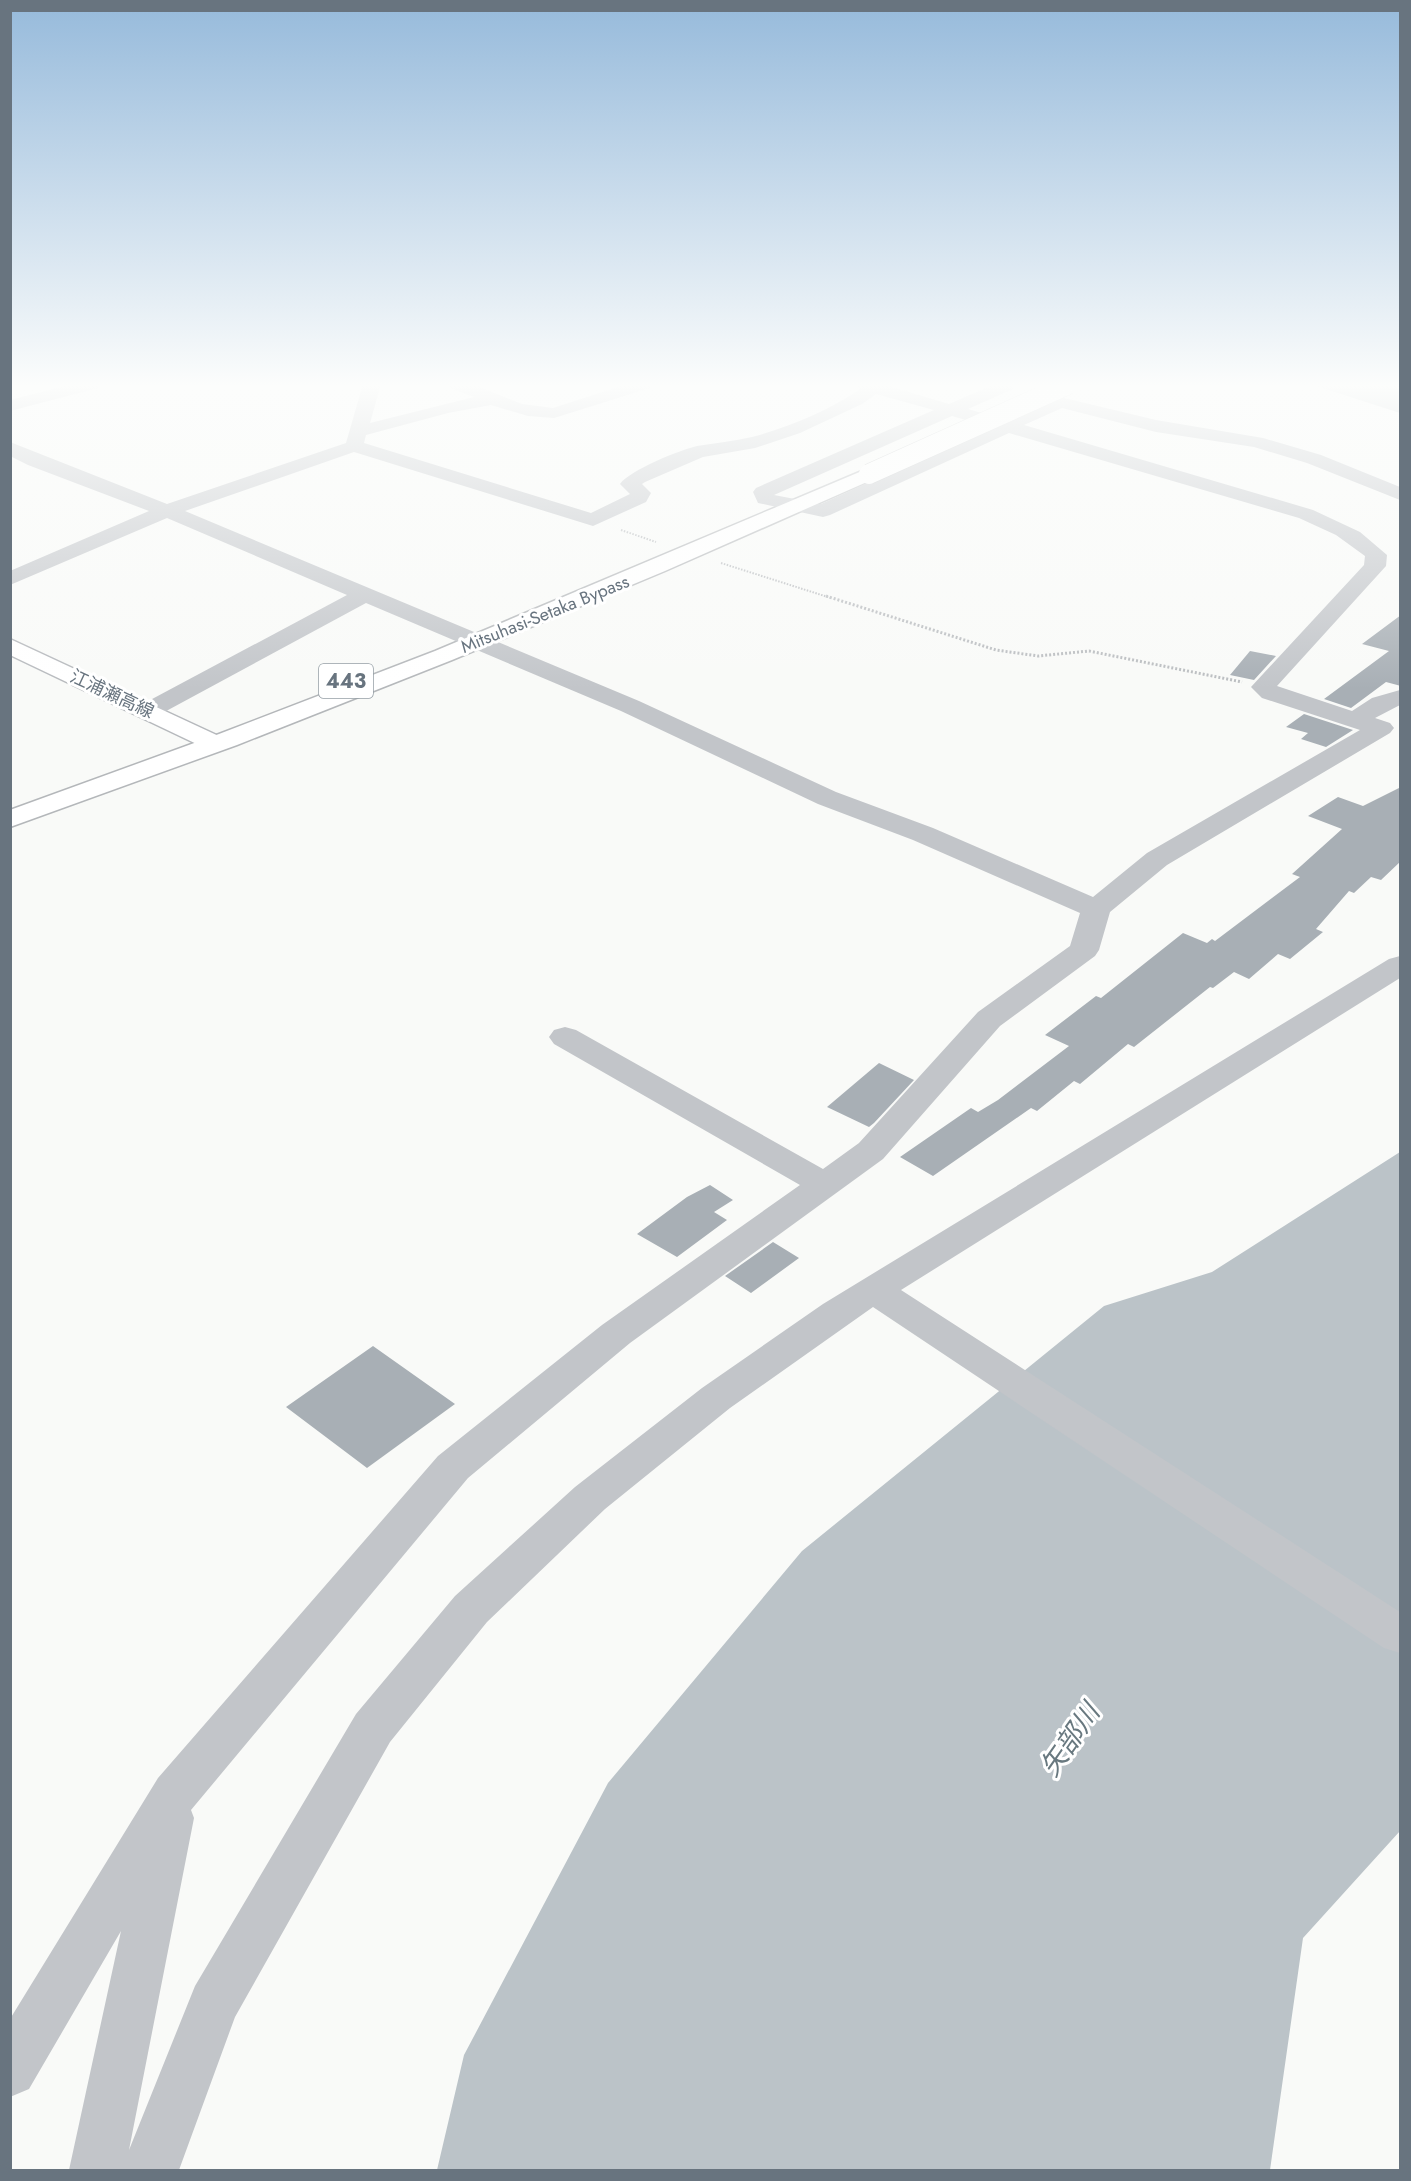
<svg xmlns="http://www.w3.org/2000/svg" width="1411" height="2181" font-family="Jost,'Noto Sans JP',sans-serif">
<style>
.water{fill:#bbc3c8}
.building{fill:#a8afb5}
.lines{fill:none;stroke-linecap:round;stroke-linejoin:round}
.major-casing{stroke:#b6b9bd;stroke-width:3}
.highway-casing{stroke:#b4b7ba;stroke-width:3}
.path-far1{stroke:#babdc0;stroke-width:2;stroke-dasharray:1.5 1.5;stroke-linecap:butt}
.path{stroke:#babdc0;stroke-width:3;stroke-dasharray:2 2;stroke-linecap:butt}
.minor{fill:#c2c5c9;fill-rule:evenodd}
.major{fill:#fff;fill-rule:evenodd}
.highway{fill:#fff;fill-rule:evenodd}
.highway-bridge-casing{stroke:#b4b7ba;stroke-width:21;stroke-linecap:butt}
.highway-bridge{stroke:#fff;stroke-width:20}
.labels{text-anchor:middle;stroke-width:6;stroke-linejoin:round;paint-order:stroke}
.far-street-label{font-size:18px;fill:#68747f;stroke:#fff}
.shield{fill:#fff;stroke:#959ea5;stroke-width:1.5}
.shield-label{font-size:20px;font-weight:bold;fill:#68747f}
.near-water-label{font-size:27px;font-style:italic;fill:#68787f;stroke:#fff}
</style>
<rect width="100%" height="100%" fill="#f9faf8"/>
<path class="water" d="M1310,384H1400V413Z
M1400,1152V1831L1303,1938L1270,2170H437L464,2055L608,1783L802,1551L1104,1306L1212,1272Z"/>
<path class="building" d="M1401,615V686L1386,682L1351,708L1324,699L1389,651L1362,644Z
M1250,651L1276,656L1254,680L1230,675Z
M1304,714L1353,730L1326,747L1301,739L1308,733L1286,727Z
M1401,787V861L1381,880L1371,877L1354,893L1349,891L1316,929L1323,932L1290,959L1278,954L1249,979L1234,972L1213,988L1210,987L1134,1047L1128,1044L1080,1084L1074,1081L1037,1111L1031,1108L933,1176L900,1157L971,1108L978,1112L998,1100L1069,1046L1045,1035L1096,996L1101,998L1183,933L1207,943L1212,939L1215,941L1300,877L1292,874L1342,829L1308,816L1338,797L1363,806Z
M879,1063L914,1080L874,1123L869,1127L827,1107Z
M710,1185L733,1200L714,1212L727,1220L677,1257L637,1234L687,1197Z
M773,1242L799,1258L751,1293L725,1276Z
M373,1346L455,1404L367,1468L286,1407Z"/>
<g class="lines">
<defs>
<path id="major" d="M10,639L223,738L227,743L223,748L214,751L205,748L10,655Z"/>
<path id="highway" d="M869,468L876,470L879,474L876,478L665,571L452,660L237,745L10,827V810L219,734L435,651Z"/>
</defs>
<use href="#major" class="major-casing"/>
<use href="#highway" class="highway-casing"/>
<path class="path-far1" d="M621,530L656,542
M721,563L831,598"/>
<path class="path" d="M826,596L996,650L1038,656L1089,651L1242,682"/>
<path class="minor" d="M72,384H101L98,388L10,411V400Z
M363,384H381L370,423L474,397L450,388L447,384H472L522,404L553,408L627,384H653L650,388L554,418L528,416L491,405L448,413L366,435L364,443L591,513L630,494L620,484C630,470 680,450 697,446C715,443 734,441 752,437C787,428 830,410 860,389L854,384H882L949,404L995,384H1015L1013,389L968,409L1006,420L1060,397L1156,420L1263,438L1321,455L1400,487V500L1307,463L1254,447L1156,432L1062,408L1024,425L1313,510L1360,532L1387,555L1386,566L1277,686L1352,711L1372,698L1400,690V705L1375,718L1390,723L1394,728L1390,733L1167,865L1110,912L1099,950L1095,956L1000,1026L883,1159L630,1343L468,1478L191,1810L194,1818L129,2150L195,1986L356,1714L455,1596L575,1487L702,1388L823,1304L1389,959L1400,956V978L901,1290L1400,1612V1653L1384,1648L873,1307L730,1408L605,1509L487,1622L390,1742L235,2017L179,2170H69L121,1931L29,2089L10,2097V2019L158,1778L438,1456L602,1325L800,1185L554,1044L549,1037L554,1030L565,1027L576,1030L823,1169L859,1143L978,1012L1070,946L1080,913L913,840L818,804L621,711L366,603L157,716L148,718L139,716L136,711L139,706L347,595L167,518L10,585V571L149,511L28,465L10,456V442L167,504L346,443ZM876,394L934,410L756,488L753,492L758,503L823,517L830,515L1009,433L1299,518L1336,535L1365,556L1364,565L1251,687L1262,698L1360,730L1147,853L1093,897L933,828L836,792L639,701L185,511L354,452L593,526L646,502L651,493L642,484L645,482L703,457L755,448L800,433L862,404ZM952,416L990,427L821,504L774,495Z"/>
<use href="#major" class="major"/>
<use href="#highway" class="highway"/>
<defs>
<path id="highway-bridge" d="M869,474L1069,384"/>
</defs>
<use href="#highway-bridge" class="highway-bridge-casing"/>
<use href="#highway-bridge" class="highway-bridge"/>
</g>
<linearGradient id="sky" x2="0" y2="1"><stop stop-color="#96badb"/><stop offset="0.56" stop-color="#fcfdfc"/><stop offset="1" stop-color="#fcfdfc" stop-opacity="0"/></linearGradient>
<rect width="1411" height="689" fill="url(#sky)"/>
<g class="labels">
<g class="far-street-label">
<text transform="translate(545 614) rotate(-22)" y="6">Mitsuhasi-Setaka Bypass</text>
<text transform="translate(112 694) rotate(25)" y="6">江浦瀬高線</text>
</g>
<rect class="shield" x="319" y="664" width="54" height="34" rx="4.5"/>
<g class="shield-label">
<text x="346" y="688">443</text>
</g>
<g class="near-water-label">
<text transform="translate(1070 1740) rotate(-55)" y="9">矢部川</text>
</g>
</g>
<rect width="1411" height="2181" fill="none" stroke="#68747f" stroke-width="24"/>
</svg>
